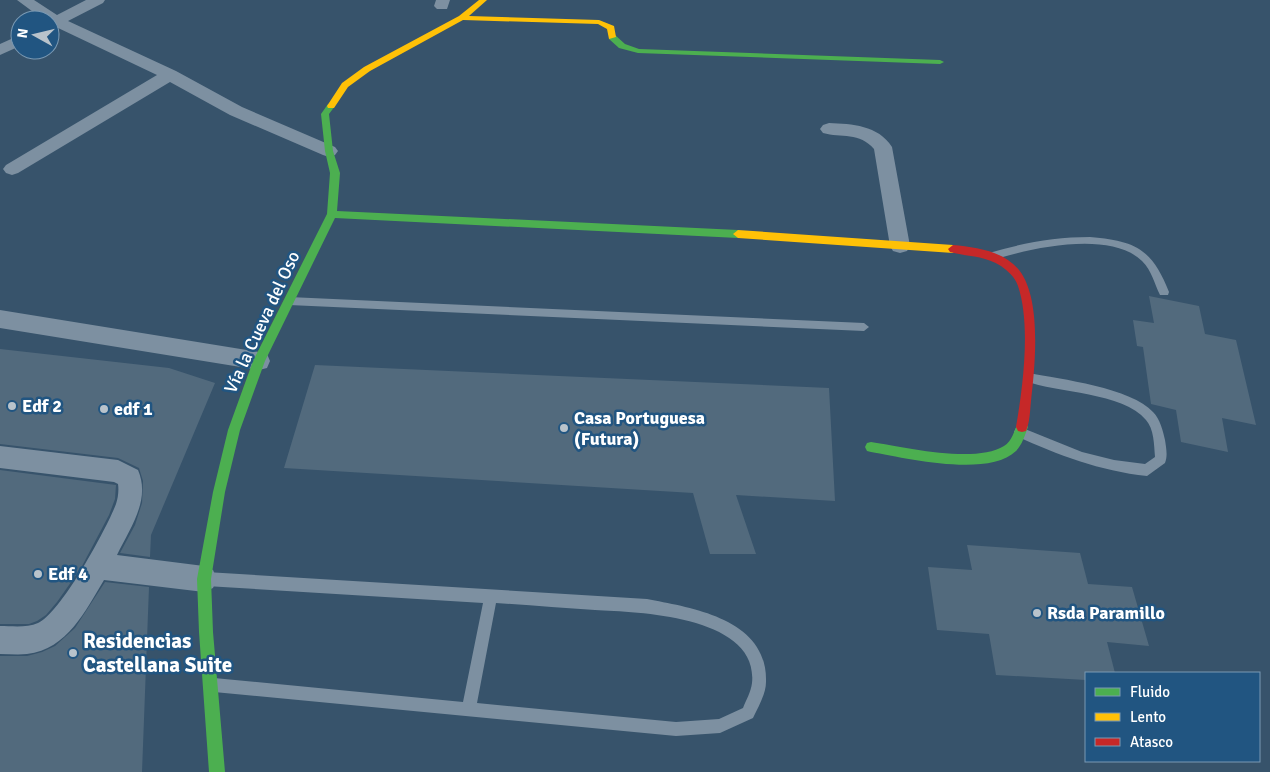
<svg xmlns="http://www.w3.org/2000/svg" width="1270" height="772" font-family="Signika,sans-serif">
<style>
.building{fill:#526a7d}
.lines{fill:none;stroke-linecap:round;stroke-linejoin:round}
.lane{fill:#7d90a1;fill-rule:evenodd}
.street{fill:#7d90a1;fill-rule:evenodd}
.fast{fill:#4caf50;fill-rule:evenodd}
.slow{fill:#ffc107;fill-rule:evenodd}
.jam{fill:#c62828;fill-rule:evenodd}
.poi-dot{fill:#b9c3cb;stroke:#215581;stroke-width:2}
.labels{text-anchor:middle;stroke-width:5;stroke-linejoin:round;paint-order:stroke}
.street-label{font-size:18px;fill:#fff;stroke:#215581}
.poi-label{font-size:18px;font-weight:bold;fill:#fff;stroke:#215581;text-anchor:start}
.near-poi-label{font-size:21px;font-weight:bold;fill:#fff;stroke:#215581;text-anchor:start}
</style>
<rect width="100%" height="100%" fill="#37536b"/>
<path class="building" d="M1149,296L1199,306L1205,334L1236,340L1256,425L1222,418L1228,452L1181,442L1176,410L1151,404L1143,347L1137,346L1133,320L1154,323Z
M0,349L169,368L215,383L151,535L150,557L120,553L135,525L142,503L143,481L139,468L118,458L0,444Z
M315,365L829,388L835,501L736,495L756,554H710L693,493L284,468Z
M0,470L116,485L115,499L109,515L81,568L57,602L46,615L37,621L29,624H0Z
M967,545L1080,553L1088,584L1132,587L1149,646L1107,642L1115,673H1086V680L996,675L989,634L937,630L928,567L972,570Z
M105,582L149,587L142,772H0V656H27L42,652L55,646L75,628Z"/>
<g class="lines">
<path class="lane" d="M1090,237C1136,241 1152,249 1169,292L1168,295H1160C1154,283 1152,271 1142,261C1110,230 1031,248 993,260L988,256L989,253C1023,243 1055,237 1090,237Z
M289,297L864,323L869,327L864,331L289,305L284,301Z
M1029,373C1060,379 1132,388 1153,412C1160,419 1163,431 1165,440C1166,447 1168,456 1165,463L1147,476C1100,471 1058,455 1016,436L1014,432L1016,428L1020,427L1082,452L1114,460L1145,464L1155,457C1154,444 1154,429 1146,420C1123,392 1057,393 1025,381L1023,378L1025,375Z
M206,572L647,599C693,608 768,619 766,682C766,694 758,707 753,718L720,733L676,736L214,692L209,690L207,685L209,680L214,678L463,702L483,603L206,586L201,584L199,579L201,574ZM496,603C529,605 562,608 595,610C639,612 759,616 752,683C751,692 746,700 743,708L719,719L676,722L477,703Z"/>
<path class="street" d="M17,0H34L57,15L86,0H105L103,3L68,21L176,71L242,107L335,147L338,151L335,155L329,157L323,155L230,115L170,82L18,173L12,175L6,173L3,169L6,165L157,75L56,27L50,29V20H44Z
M436,0H450L447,9H437L434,6Z
M20,35V46L0,55V44Z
M829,123C852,124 878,125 892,147L910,246L907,251L900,253L893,251L890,246L874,149C860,132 841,138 823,133L820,129L823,125Z
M0,310L259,352L267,354L270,361L267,368L259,370L0,328Z
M0,446L118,460L138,470C151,500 130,528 117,555L204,566L213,570L217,579L213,588L204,592L104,580C85,611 68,649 27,654C18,655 9,654 0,654V626C12,626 27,628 38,623C61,613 107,528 116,504C118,498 119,490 118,484L114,482L0,468Z"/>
<path class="fast" d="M609,35H615L625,44L639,49L940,60L944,62L940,64L638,53L619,48L609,39Z
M331,103L335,106L329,114L333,151L340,173L337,211L738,230L743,234L738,238L335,218L265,361L240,430L225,492L211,579L213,632L225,772H209L199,632L197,579L213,492L228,430L253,361L327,214L330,173L325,151L321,114L328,104Z
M1022,422L1026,423L1028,427C1025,435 1022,445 1016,451C988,478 905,458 871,452L867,451L865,447L867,443L871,442C904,447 975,464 1004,446C1012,441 1014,431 1018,423Z"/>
<path class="slow" d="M479,0H487L469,16L599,20L614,26L616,37L609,39L607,29L598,24L463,20L370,71L348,87L334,108H328L327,106L342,83L364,67L459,16Z
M738,230L953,245L958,249L953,253L738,238L733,234Z"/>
<path class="jam" d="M953,245C975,247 1004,251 1019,270C1042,299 1035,366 1031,401C1030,410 1030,422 1026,431L1022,432L1018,431L1016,427C1023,387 1031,324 1018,286C1015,277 1008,271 1001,266C984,255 967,257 950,252L948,249Z"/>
</g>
<g class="poi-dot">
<circle cx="12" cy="406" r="5"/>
<circle cx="104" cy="409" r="5"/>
<circle cx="564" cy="428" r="5"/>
<circle cx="38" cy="574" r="5"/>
<circle cx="1037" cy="613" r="5"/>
<circle cx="73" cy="653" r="5"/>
</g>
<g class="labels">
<g class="street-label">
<text transform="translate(262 322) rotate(-65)" y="6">Vía la Cueva del Oso</text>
</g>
<g class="poi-label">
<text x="22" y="412">Edf 2</text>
<text x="114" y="415">edf 1</text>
<text x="574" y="424">Casa Portuguesa<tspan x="574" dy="21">(Futura)</tspan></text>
<text x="48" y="580">Edf 4</text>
<text x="1047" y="619">Rsda Paramillo</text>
</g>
<g class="near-poi-label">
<text x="83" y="648">Residencias<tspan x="83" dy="24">Castellana Suite</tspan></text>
</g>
</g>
<rect x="1085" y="672" width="175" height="90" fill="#215581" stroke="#7a99b3"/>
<rect x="1095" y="688" width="25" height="8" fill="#4caf50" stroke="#7a99b3"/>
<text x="1130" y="697" font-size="15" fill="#ffffff">Fluido</text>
<rect x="1095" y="713" width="25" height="8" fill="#ffc107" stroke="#7a99b3"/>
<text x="1130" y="722" font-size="15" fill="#ffffff">Lento</text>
<rect x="1095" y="738" width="25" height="8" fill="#c62828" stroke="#7a99b3"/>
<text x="1130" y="747" font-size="15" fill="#ffffff">Atasco</text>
<g transform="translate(35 35) rotate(278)"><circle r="24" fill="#215581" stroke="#7a99b3"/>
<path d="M0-4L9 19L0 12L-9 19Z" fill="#b9c3cb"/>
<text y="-8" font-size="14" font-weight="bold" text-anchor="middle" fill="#ffffff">N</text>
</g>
</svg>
